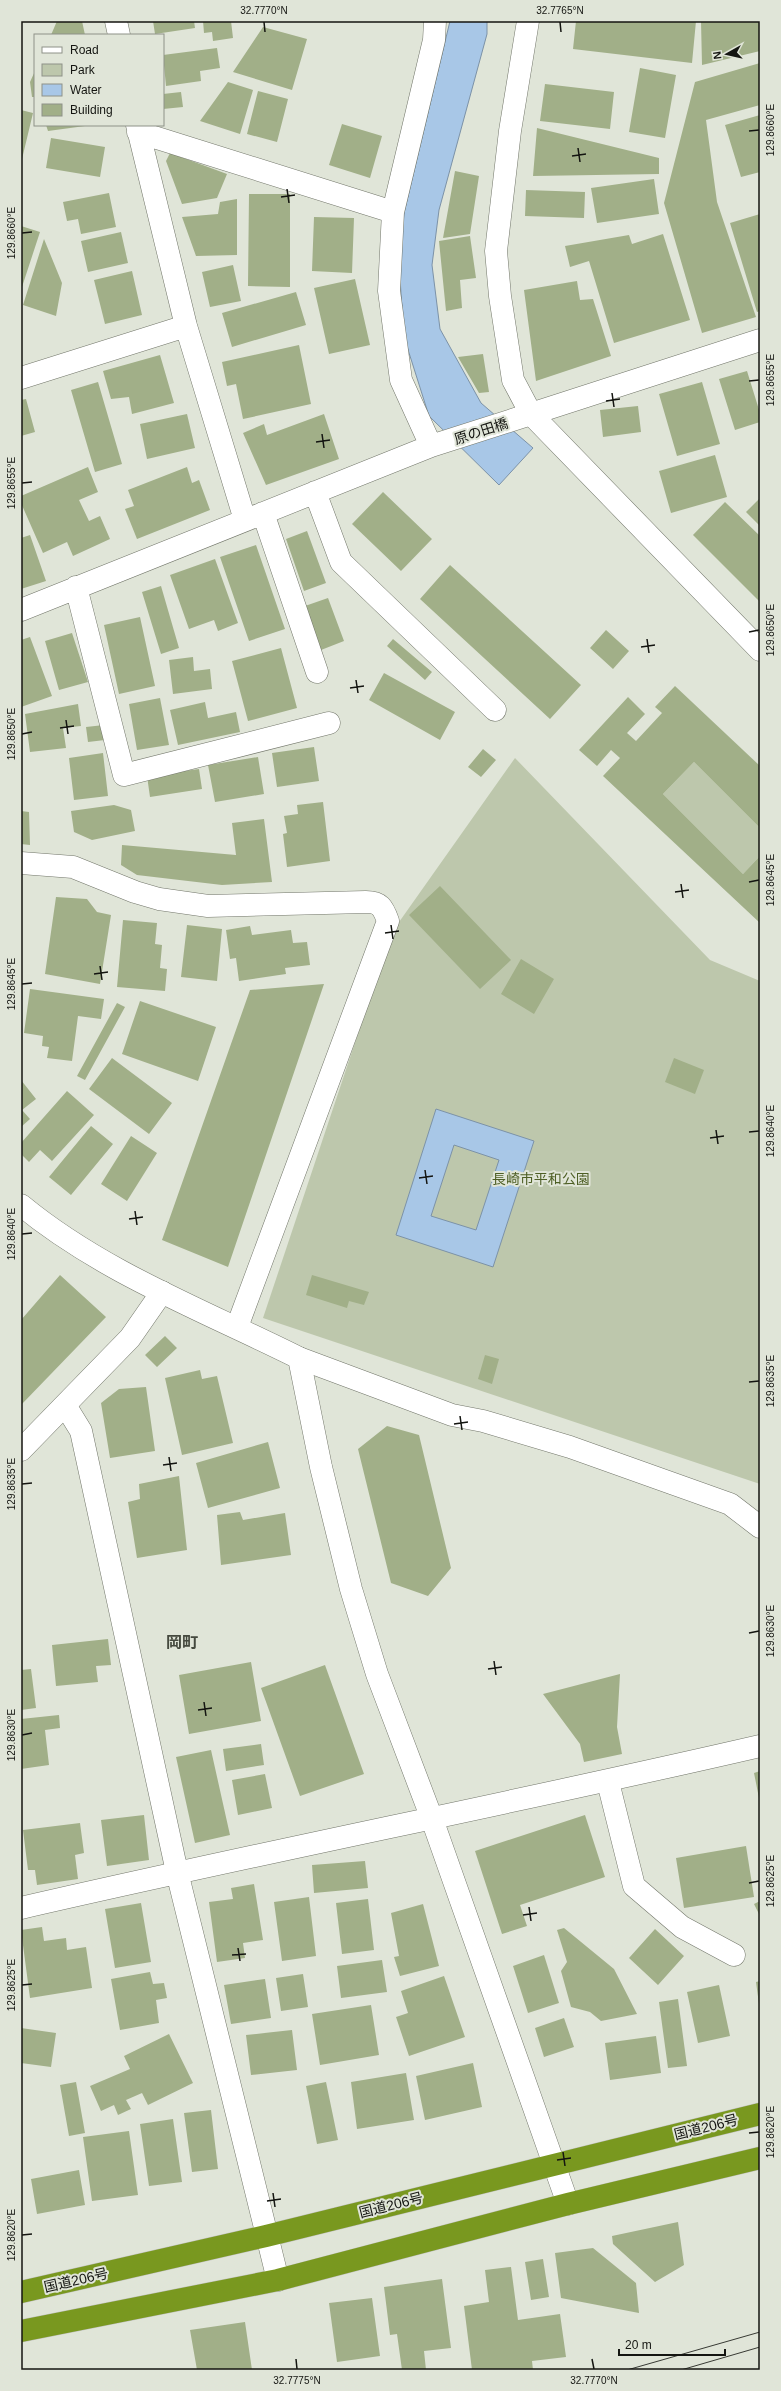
<svg xmlns="http://www.w3.org/2000/svg" width="781" height="2391" font-family="Arial,'Noto Sans JP',sans-serif">
<style>
.green{fill:#bdc7ac}
.water{fill:#a8c7e7;stroke:#7c92a7;fill-rule:evenodd}
.building{fill:#a1af88}
.lines{fill:none;stroke-linecap:round;stroke-linejoin:round}
.street-casing{stroke:#72766a;stroke-width:23}
.secondary-casing{stroke:#72766a;stroke-width:23}
.highway-casing{stroke:#c2c2c1;stroke-width:23}
.street{stroke:#fff;stroke-width:22}
.secondary{stroke:#fff;stroke-width:22}
.highway{stroke:#79981f;stroke-width:22}
.tram{stroke:#383a34;stroke-width:1}
.ticks{fill:none;stroke:#141511;stroke-width:1.5}
.labels{text-anchor:middle;stroke-width:4;stroke-linejoin:round;paint-order:stroke}
.street-label{font-size:14px;fill:#141511;stroke:#e0e5d8}
.park-label{font-size:14px;fill:#4e5f25;stroke:#e0e5d8}
.quarter-label{font-size:16px;font-weight:bold;fill:#45493e;stroke:#e0e5d8}
.neatline{fill:none;stroke:#141511;stroke-width:1.5}
.ticks-label{font-size:10px;text-anchor:middle;fill:#141511}
</style>
<rect width="100%" height="100%" fill="#e0e5d8"/>
<path class="green" d="M515,758L710,960L760,981V1484L263,1318L392,932Z
M694,762L760,828V856L743,874L663,794Z"/>
<path class="water" d="M450,21H487V34L439,210L432,265L440,329L481,403L533,448L499,485L429,416L404,337L399,264L404,213Z
M436,1109L534,1141L493,1267L396,1235ZM454,1145L499,1160L476,1230L431,1216Z"/>
<path class="building" d="M57,21H82L85,35H51Z
M153,21H194L195,28L155,34Z
M203,21H231L233,38L213,41L212,32L204,33Z
M576,21H696L692,63L573,49Z
M701,21H760V51L702,65Z
M263,27L307,39L292,90L233,72Z
M217,48L220,68L200,71L201,81L166,86L163,55Z
M760,63V105L706,120L717,202L756,317L702,333L664,203L695,82Z
M640,68L676,75L665,138L629,132Z
M35,71V97H32L30,82Z
M228,82L253,90L240,134L200,121Z
M545,84L614,92L610,129L540,121Z
M258,91L288,99L277,142L247,134Z
M181,92L183,107L163,109V94Z
M21,110L33,113L22,159L21,158Z
M760,115V172L741,177L725,125Z
M342,124L382,136L370,178L329,165Z
M46,125H85V126L48,131Z
M537,128L659,158V174L533,176Z
M51,138L105,147L100,177L46,168Z
M170,153L227,174L217,198L182,204L166,161Z
M455,171L479,176L470,234L443,238Z
M654,179L659,214L597,223L591,188Z
M526,190L585,192L584,218L525,216Z
M109,193L116,227L81,234L78,219L67,221L63,202Z
M249,194H290V287L248,286Z
M237,199V255L196,256L182,217L218,214L220,202Z
M760,214V311L757,312L730,223Z
M314,217L354,218L352,273L312,271Z
M21,226L40,232L21,290Z
M121,232L128,263L88,272L81,241Z
M663,234L690,320L614,343L589,261L570,267L565,246L629,235L632,244Z
M470,236L476,278L460,280L462,308L446,311L439,241Z
M44,239L62,283L56,316L23,305Z
M233,265L241,301L210,307L202,272Z
M132,271L142,315L105,324L94,280Z
M355,279L370,345L329,354L314,288Z
M577,281L580,300L593,299L611,356L536,381L524,290Z
M296,292L306,325L232,347L222,313Z
M299,345L311,404L243,419L236,384L227,386L222,362Z
M483,354L489,392L479,393L458,357Z
M160,355L174,403L132,414L129,397L111,399L103,371Z
M747,371L760,413V422L735,430L719,379Z
M98,382L122,464L95,472L71,390Z
M702,382L720,444L677,456L659,394Z
M26,399L35,432L21,436V400Z
M638,406L641,432L603,437L600,410Z
M187,414L195,448L147,459L140,424Z
M324,414L339,459L266,485L243,433L264,424L267,435Z
M715,455L727,497L671,513L659,471Z
M88,467L98,492L79,500L89,521L100,516L110,539L73,556L67,542L43,553L21,503V496Z
M187,467L192,483L199,480L210,510L137,539L125,509L134,506L128,490Z
M383,492L432,539L401,571L352,524Z
M760,498V526L746,512Z
M725,502L760,536V602L693,535Z
M307,531L326,583L304,591L286,539Z
M30,535L46,581L21,589V538Z
M256,545L285,629L249,641L220,557Z
M215,559L238,623L218,631L214,620L189,629L170,575Z
M450,565L581,685L550,719L420,599Z
M161,586L179,648L161,654L142,592Z
M328,598L344,641L321,650L305,606Z
M140,617L155,686L119,694L104,625Z
M606,630L629,651L613,669L590,648Z
M72,633L88,682L59,690L45,641Z
M30,637L52,696L21,707V640Z
M393,639L432,672L425,680L387,646Z
M281,648L297,708L248,721L232,661Z
M193,657L194,671L210,669L212,689L173,694L169,660Z
M384,673L455,712L440,740L369,700Z
M675,686L760,766V828L694,762L663,794L743,874L760,856V923L603,776L620,758L611,750L597,766L579,750L628,697L645,714L627,733L636,741L662,713L655,707Z
M160,698L169,745L137,750L129,704Z
M205,702L208,718L236,712L240,732L178,745L170,710Z
M78,704L81,726L63,728L66,748L30,752L25,714Z
M104,725L105,740L88,742L86,727Z
M314,747L319,781L277,787L272,753Z
M483,749L496,760L481,777L468,767Z
M103,753L108,796L74,800L69,758Z
M258,757L264,794L215,802L208,765Z
M199,769L202,789L150,797L147,776Z
M323,802L330,861L287,867L283,834L287,833L284,816L298,814L297,805Z
M114,805L131,810L135,831L92,840L74,832L71,811Z
M21,811L29,812L30,845L21,844Z
M264,819L272,882L222,885L137,875L121,865L122,845L236,855L232,823Z
M440,886L511,960L480,989L409,915Z
M56,897L87,899L97,912L111,915L100,984L45,974Z
M123,920L157,923L155,944L162,945L160,968L167,969L165,991L117,987Z
M187,925L222,929L217,981L181,977Z
M250,926L252,935L291,930L293,943L307,942L310,965L285,968L286,974L239,981L236,958L230,959L226,930Z
M521,959L554,979L534,1014L501,994Z
M324,984L228,1267L162,1240L250,990Z
M30,989L104,999L101,1019L78,1016L72,1061L47,1058L49,1047L42,1046L43,1036L24,1033Z
M140,1001L216,1027L198,1081L122,1054Z
M117,1003L125,1007L85,1080L77,1076Z
M112,1058L172,1103L149,1134L89,1089Z
M674,1058L704,1070L695,1094L665,1082Z
M21,1080L36,1099L22,1110L30,1119L21,1127Z
M67,1091L94,1115L52,1161L40,1150L29,1162L21,1154V1143Z
M91,1126L113,1144L71,1195L49,1177Z
M131,1136L157,1153L127,1201L101,1184Z
M60,1275L106,1317L21,1405V1320Z
M312,1275L369,1292L364,1305L349,1301L347,1308L306,1295Z
M165,1336L177,1348L157,1367L145,1355Z
M485,1355L499,1359L492,1384L478,1379Z
M200,1370L202,1379L217,1376L233,1443L182,1455L165,1378Z
M146,1387L155,1451L110,1458L101,1403L119,1389Z
M387,1426L419,1435L451,1568L428,1596L391,1583L358,1449Z
M268,1442L280,1488L208,1508L196,1463Z
M179,1476L187,1550L137,1558L128,1502L140,1499L139,1484Z
M240,1512L243,1520L285,1513L291,1555L221,1565L217,1515Z
M108,1639L111,1665L96,1666L98,1682L56,1686L52,1645Z
M251,1662L261,1721L189,1734L179,1675Z
M325,1665L364,1774L300,1796L261,1688Z
M31,1669L36,1708L21,1710V1670Z
M620,1674L617,1727L622,1754L584,1762L580,1744L543,1694Z
M59,1715L60,1728L45,1730L49,1765L21,1769V1719Z
M261,1744L264,1765L226,1771L223,1749Z
M211,1750L230,1835L195,1843L176,1757Z
M760,1771V1798H759L754,1773Z
M265,1774L272,1808L238,1815L232,1780Z
M144,1815L149,1860L107,1866L101,1820Z
M585,1815L605,1877L520,1905L527,1926L502,1934L475,1851Z
M80,1823L84,1853L75,1855L78,1879L37,1885L35,1870H28L23,1830Z
M746,1846L754,1897L684,1908L676,1858Z
M365,1861L368,1888L314,1893L312,1865Z
M254,1884L263,1940L243,1943L245,1958L217,1962L209,1902L233,1899L231,1888Z
M309,1897L316,1956L282,1961L274,1902Z
M368,1899L374,1950L342,1954L336,1903Z
M760,1901V1916L754,1904Z
M141,1903L151,1962L115,1968L105,1909Z
M423,1904L439,1966L400,1976L394,1957L399,1956L391,1913Z
M42,1927L44,1941L66,1938L67,1950L86,1947L92,1988L30,1998L21,1930Z
M564,1928L614,1969L637,2014L601,2021L590,2012L571,2007L561,1971L567,1962L557,1930Z
M655,1929L684,1956L658,1985L629,1958Z
M544,1955L559,2003L528,2013L513,1966Z
M382,1960L387,1992L341,1998L337,1966Z
M150,1972L153,1984L164,1983L167,1998L156,2000L159,2023L120,2030L111,1979Z
M303,1974L308,2007L281,2011L276,1978Z
M444,1976L465,2037L409,2056L396,2017L408,2013L401,1991Z
M265,1979L271,2018L231,2024L224,1985Z
M760,1981V2004H759L756,1982Z
M719,1985L730,2036L698,2043L687,1992Z
M678,1999L687,2066L668,2068L659,2002Z
M371,2005L379,2055L320,2065L312,2014Z
M564,2018L574,2047L544,2057L535,2028Z
M21,2028L56,2033L51,2067L21,2063Z
M292,2030L297,2070L251,2075L246,2035Z
M169,2034L193,2083L148,2105L142,2093L126,2100L131,2109L118,2115L114,2105L101,2111L90,2086L130,2069L124,2056Z
M656,2036L661,2073L610,2080L605,2043Z
M473,2063L482,2107L425,2120L416,2076Z
M406,2073L414,2120L357,2129L351,2082Z
M76,2082L85,2133L69,2136L60,2085Z
M326,2082L338,2140L317,2144L306,2086Z
M211,2110L218,2169L192,2172L184,2113Z
M173,2119L182,2182L149,2186L140,2124Z
M129,2131L138,2195L92,2201L83,2137Z
M79,2170L85,2205L37,2214L31,2179Z
M678,2222L684,2265L655,2282L613,2244L612,2236Z
M593,2248L636,2283L639,2313L561,2298L555,2253Z
M543,2259L549,2297L531,2300L525,2262Z
M511,2267L518,2320L560,2314L566,2357L532,2361L533,2370H472L464,2306L489,2302L485,2270Z
M442,2279L451,2348L424,2351L426,2370H402L397,2334L390,2335L384,2287Z
M372,2298L380,2356L337,2362L329,2303Z
M245,2322L252,2370H197L190,2330Z"/>
<g class="lines">
<defs>
<path id="street" d="M116,21L119,35
M528,21L510,131L496,251L500,296L513,380L531,414L760,340
M137,125L186,326L245,520
M138,132L393,212
M21,378L186,326
M431,446L401,380L389,291L393,212L434,40L435,21
M315,492L341,562L495,710
M263,513L317,672
M76,587L124,775L329,723
M21,610L431,446L531,414L760,650
M21,863L73,867L135,892L159,899L208,906L366,902C380,902 383,907 388,921L237,1327
M299,1358L452,1415L483,1421L570,1447L730,1504L760,1527
M65,1405L81,1431L177,1872L278,2280
M21,1450L130,1338L162,1292
M608,1782L634,1886L682,1927L734,1955
M21,1908C267,1851 514,1803 760,1746"/>
<path id="secondary" d="M21,1205C102,1272 205,1311 299,1358L321,1467L351,1589L377,1674L432,1819L568,2204"/>
<path id="highway" d="M21,2292L266,2236L760,2114
M21,2331L278,2280L568,2204L760,2158"/>
</defs>
<use href="#street" class="street-casing"/>
<use href="#secondary" class="secondary-casing"/>
<use href="#highway" class="highway-casing"/>
<use href="#street" class="street"/>
<use href="#secondary" class="secondary"/>
<use href="#highway" class="highway"/>
<path class="tram" d="M627,2370L760,2332
M681,2370L760,2347"/>
</g>
<path class="ticks" d="M264,22L265,32M560,22L561,32M749,131L759,130M578,148L580,162M572,156L586,154M287,189L289,203M281,197L295,195M22,233L32,232M749,381L759,380M612,393L614,407M606,401L620,399M322,434L324,448M316,442L330,440M22,483L32,482M749,632L759,630M647,639L649,653M641,647L655,645M356,680L358,693M350,688L364,686M66,720L68,734M60,728L74,726M22,734L32,732M749,882L759,880M681,884L683,898M675,892L689,890M391,925L393,939M385,933L399,931M100,966L102,980M94,974L108,972M22,984L32,983M716,1130L718,1144M749,1132L759,1131M710,1138L724,1136M425,1170L427,1184M419,1178L433,1176M135,1211L137,1225M129,1219L143,1217M22,1234L32,1233M749,1382L759,1381M460,1416L462,1430M454,1424L468,1422M169,1457L171,1471M163,1465L177,1463M22,1484L32,1483M749,1633L759,1631M494,1661L496,1675M488,1669L502,1667M204,1702L206,1716M198,1710L212,1708M22,1735L32,1733M749,1883L759,1881M529,1907L531,1921M523,1915L537,1913M238,1948L240,1961M232,1955L246,1954M22,1985L32,1984M749,2133L759,2132M563,2152L565,2166M557,2160L571,2158M273,2193L275,2207M267,2201L281,2199M22,2235L32,2234M296,2359L297,2369M592,2359L594,2369"/>
<g class="labels">
<g class="street-label">
<text transform="translate(481 431) rotate(-18)" y="5">原の田橋</text>
<text transform="translate(706 2127) rotate(-14)" y="5">国道206号</text>
<text transform="translate(391 2205) rotate(-14)" y="5">国道206号</text>
<text transform="translate(76 2280) rotate(-13)" y="5">国道206号</text>
</g>
<g class="park-label">
<text x="541" y="1184">長崎市平和公園</text>
</g>
<g class="quarter-label">
<text x="182" y="1648">岡町</text>
</g>
</g>
<rect width="781" height="2391" fill="none" stroke="#e0e5d8" stroke-width="44"/>
<rect x="34" y="34" width="130" height="92" fill="#e0e5d8" stroke="#8e9288"/>
<rect x="42" y="47" width="20" height="6" fill="#ffffff" stroke="#8e9288"/>
<text x="70" y="54" font-size="12" fill="#141511">Road</text>
<rect x="42" y="64" width="20" height="12" fill="#bdc7ac" stroke="#8e9288"/>
<text x="70" y="74" font-size="12" fill="#141511">Park</text>
<rect x="42" y="84" width="20" height="12" fill="#a8c7e7" stroke="#8e9288"/>
<text x="70" y="94" font-size="12" fill="#141511">Water</text>
<rect x="42" y="104" width="20" height="12" fill="#a1af88" stroke="#8e9288"/>
<text x="70" y="114" font-size="12" fill="#141511">Building</text>
<g transform="translate(727 54) rotate(262)" stroke="#e0e5d8" stroke-width="3" paint-order="stroke">
<path d="M0-3L7 15L0 10L-7 15Z" fill="#141511"/>
<text y="-6" font-size="11" font-weight="bold" text-anchor="middle" fill="#141511">N</text>
</g>
<path d="M619 2349v6h106v-6" fill="none" stroke="#141511" stroke-width="2"/>
<text x="625" y="2349" font-size="12" fill="#141511" stroke="#e0e5d8" stroke-width="3" paint-order="stroke">20 m</text>
<rect x="22" y="22" width="737" height="2347" class="neatline"/>
<g class="ticks-label">
<text x="264" y="14">32.7770°N</text>
<text x="560" y="14">32.7765°N</text>
<text transform="translate(770 130) rotate(-90)" y="4">129.8660°E</text>
<text transform="translate(11 233) rotate(-90)" y="4">129.8660°E</text>
<text transform="translate(770 380) rotate(-90)" y="4">129.8655°E</text>
<text transform="translate(11 483) rotate(-90)" y="4">129.8655°E</text>
<text transform="translate(770 630) rotate(-90)" y="4">129.8650°E</text>
<text transform="translate(11 734) rotate(-90)" y="4">129.8650°E</text>
<text transform="translate(770 880) rotate(-90)" y="4">129.8645°E</text>
<text transform="translate(11 984) rotate(-90)" y="4">129.8645°E</text>
<text transform="translate(770 1131) rotate(-90)" y="4">129.8640°E</text>
<text transform="translate(11 1234) rotate(-90)" y="4">129.8640°E</text>
<text transform="translate(770 1381) rotate(-90)" y="4">129.8635°E</text>
<text transform="translate(11 1484) rotate(-90)" y="4">129.8635°E</text>
<text transform="translate(770 1631) rotate(-90)" y="4">129.8630°E</text>
<text transform="translate(11 1735) rotate(-90)" y="4">129.8630°E</text>
<text transform="translate(770 1881) rotate(-90)" y="4">129.8625°E</text>
<text transform="translate(11 1985) rotate(-90)" y="4">129.8625°E</text>
<text transform="translate(770 2132) rotate(-90)" y="4">129.8620°E</text>
<text transform="translate(11 2235) rotate(-90)" y="4">129.8620°E</text>
<text x="297" y="2384">32.7775°N</text>
<text x="594" y="2384">32.7770°N</text>
</g>
</svg>
